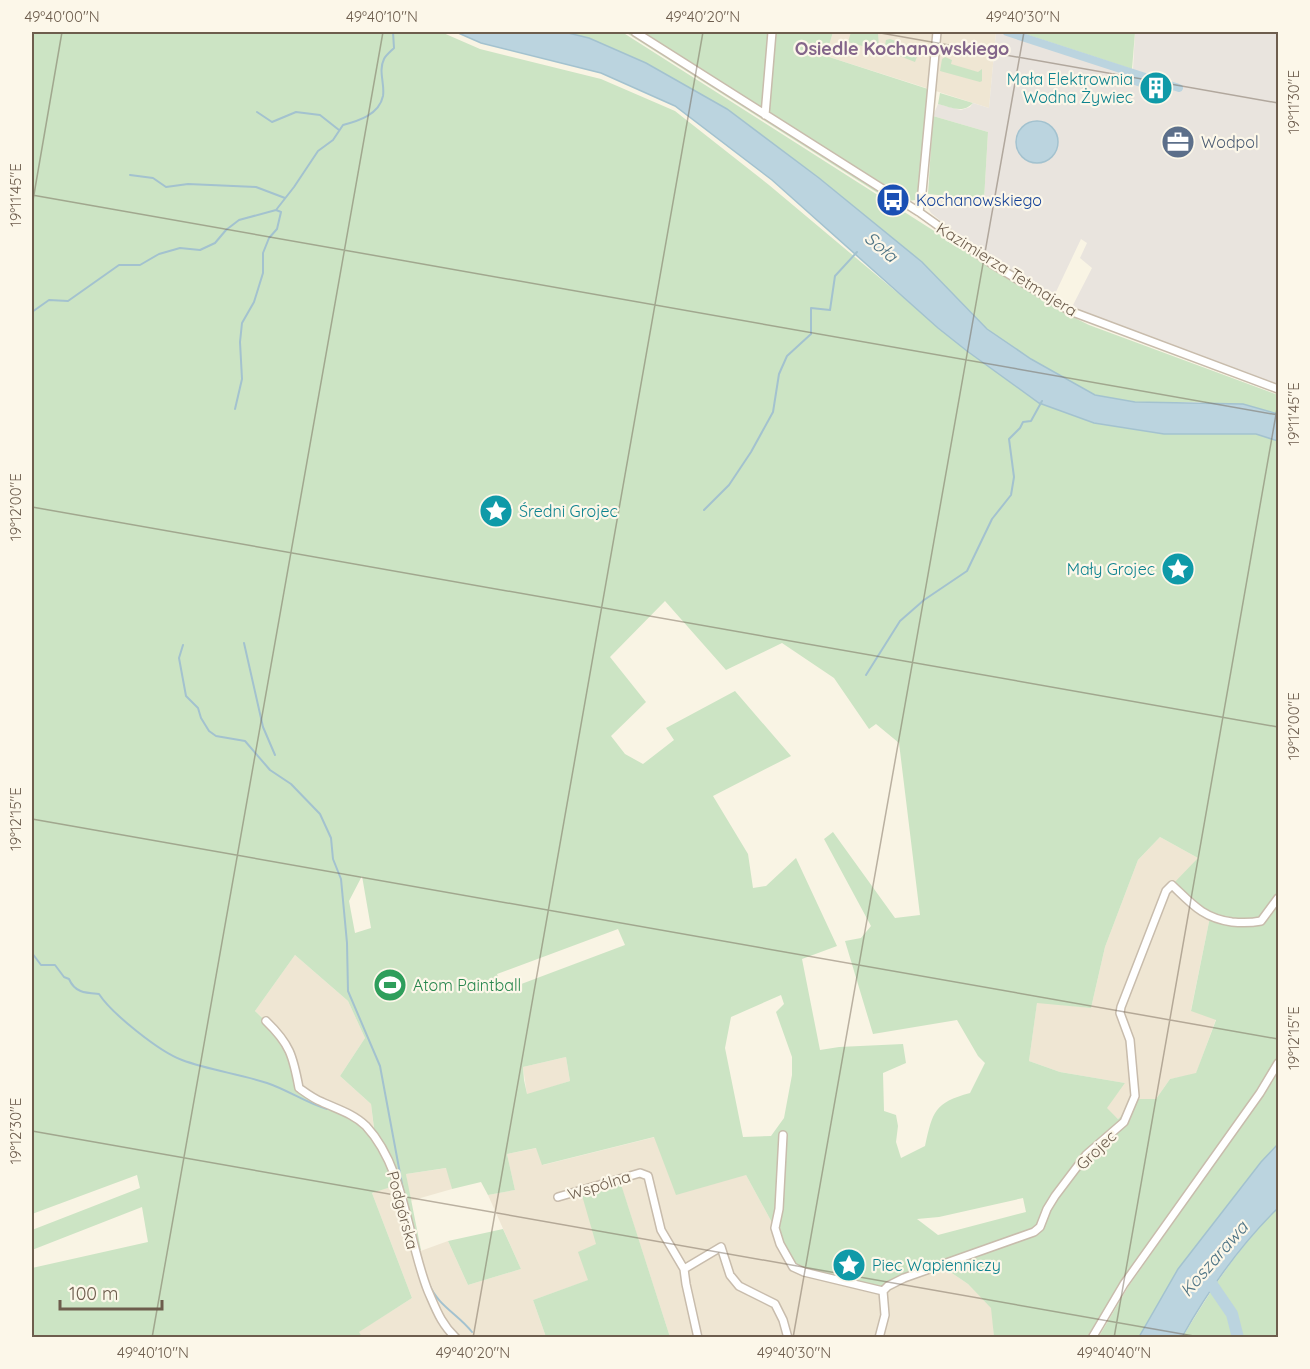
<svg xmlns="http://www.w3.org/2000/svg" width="1310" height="1369" font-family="Quicksand,sans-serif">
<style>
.residential{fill:#efe6d3}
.industrial{fill:#e9e4de}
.green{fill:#cce4c4;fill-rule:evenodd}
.water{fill:#bbd4df;stroke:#a3c2cf;stroke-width:1.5}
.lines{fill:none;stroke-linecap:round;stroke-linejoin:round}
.stream{stroke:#a3c2cf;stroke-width:2}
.canal{stroke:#bbd4df;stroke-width:8}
.river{stroke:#bbd4df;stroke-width:12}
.street-casing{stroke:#c8bcac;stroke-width:10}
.street{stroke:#fff;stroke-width:7}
.ticks{fill:none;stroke:#6d5d4d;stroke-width:1.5;stroke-opacity:0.45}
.labels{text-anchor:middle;stroke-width:4.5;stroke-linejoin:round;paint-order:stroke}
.culture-label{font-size:16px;fill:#0d838f;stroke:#fcf7e9;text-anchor:end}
.service-label{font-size:16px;fill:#4e5e75;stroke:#fcf7e9;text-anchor:start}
.transit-label{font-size:16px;fill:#164399;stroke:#fcf7e9;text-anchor:start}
.street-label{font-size:16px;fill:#6d5d4d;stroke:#fcf7e9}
.leisure-label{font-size:16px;fill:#27864d;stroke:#fcf7e9;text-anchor:start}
.neighbourhood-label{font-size:18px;font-weight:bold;fill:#83658a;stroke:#fcf7e9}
.water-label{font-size:18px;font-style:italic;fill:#4d7384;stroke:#fcf7e9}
.neatline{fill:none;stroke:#6d5d4d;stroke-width:2}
.ticks-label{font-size:15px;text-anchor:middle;fill:#6d5d4d}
</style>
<rect width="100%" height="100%" fill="#f9f4e4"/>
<path class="residential" d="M833,32H996L989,108L826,56Z
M1160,837L1198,858L1210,917L1191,1010L1216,1019L1196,1074L1170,1079L1156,1099H1139L1118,1119L1106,1108L1125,1083L1060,1072L1029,1061L1037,1002L1091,1008L1105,947L1138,860Z
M295,955L348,1001L365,1038L340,1076L371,1104L375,1137L299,1088L266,1021L255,1011Z
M566,1057L570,1081L527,1095L523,1067Z
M655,1137L746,1175L775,1228L883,1291L940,1265L968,1284L992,1308L994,1337H670L619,1179L596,1244L589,1280L533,1300L546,1337L362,1338L358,1332L412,1298L372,1193L397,1184L415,1253L448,1241L468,1285L521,1269L488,1195L515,1190L507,1154L537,1148L543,1165Z
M447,1168L452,1189L410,1201L406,1174Z"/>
<path class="industrial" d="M996,32H1019L1133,69L1135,32H1278V386L1072,307L1092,268L1080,258L1087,243L1081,239L1055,294L1052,295L995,261L962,238L931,213L928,208L926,196L969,199L994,203L984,200L988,132L933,116L938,104L961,110L970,107L973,103L989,108Z"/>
<path class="green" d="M32,32H441L480,49L601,79L675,111L769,185L967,351L1039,403L1094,423L1164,434H1256L1278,441V1063C1247,1114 1208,1159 1173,1208C1142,1250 1114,1293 1087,1337H994L991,1308L968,1284L940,1265L883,1291L793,1267L775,1228L746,1175L676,1195L654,1137L542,1165L536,1148L507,1154L515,1190L488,1195L481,1182L452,1189L446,1168L406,1174L421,1250L415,1253L397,1185L372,1193L412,1298L359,1332L362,1337H32V1268L148,1242L142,1207L32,1250V1230L140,1188L137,1175L32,1214ZM665,601L726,670L782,643L834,678L869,729L876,724L899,743L920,915L895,918L833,832L824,839L871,926L861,938L845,941L873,1034L957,1020L978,1056L985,1063L970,1093C934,1103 933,1111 925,1146L901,1158L896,1142L898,1126L896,1115L884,1111L883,1073L906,1063L903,1044L839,1047L820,1050L802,959L837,946L796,858L766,886L753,888L748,854L713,796L791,756L735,691L666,728L674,740L643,764L625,754L611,736L646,702L610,657ZM1160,837L1198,858L1172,885L1210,917L1191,1011L1216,1020L1196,1073L1170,1079L1156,1099H1139L1118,1119L1107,1108L1125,1083L1060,1072L1029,1061L1037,1003L1091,1008L1105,947L1138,860ZM362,876L371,928L355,933L349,901ZM618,929L625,945L503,991L497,974ZM295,955L348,1001L365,1038L340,1076L371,1104L375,1136L345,1112L299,1088L283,1038L255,1011ZM781,995L784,1004L776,1012L792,1057V1075L784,1118L771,1136L743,1137L725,1048L731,1017ZM566,1057L570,1081L527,1094L524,1080L523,1067ZM1023,1198L1026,1212L938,1235L917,1219L939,1217Z
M564,32H622L1055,308L1089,325L1278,395V414L1199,402H1135L1095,395L1083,389L1031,359L987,329L922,262L819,178L727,109L646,63L589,38Z
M625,32H630L649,43L888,196V198L896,203L895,204Z
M641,32H770L762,109Z
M772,32H833L826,56L928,89L919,196L916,200L907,201L769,114L767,109Z
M851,32H868L878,34L879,47L871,52L865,50L866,47L848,42Z
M1019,32H1135L1132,69Z
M890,39L920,49L915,62L884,50L886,40Z
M945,57L952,60L951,64L978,72L982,69V81L980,82L940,71L942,59Z
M940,93L973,103C963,114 950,107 938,104Z
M933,116L988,132L984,200L928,194Z
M1278,1067V1144L1261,1162L1178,1269L1139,1337L1098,1338L1128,1287L1264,1093Z
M619,1178L670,1337H546L533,1300L588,1280L578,1252L596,1244L581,1192Z
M1278,1208V1337L1182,1338C1210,1291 1240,1245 1278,1208Z
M503,1229L521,1269L468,1285L448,1241Z"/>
<path class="water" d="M456,32H564L589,38L646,63L727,109L819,178L922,262L987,329L1031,359L1095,395L1135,402L1243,404L1278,414V441L1256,434H1164L1094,423L1039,403L967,351L938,328L772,180L675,106L601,73L481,43Z
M1016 142a21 21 0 1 1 42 0a21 21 0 1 1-42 0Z
M1278,1144V1208C1240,1245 1208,1291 1182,1337H1139L1178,1269L1261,1162Z"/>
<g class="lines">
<path class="stream" d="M257,112L272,122L296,112L320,115L339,130
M130,175L153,178L166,187L188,184L256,187L285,198
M32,312L49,300L68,301L119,265H140L159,254L180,248L200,250L215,243L226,230L239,220L276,210
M235,409L242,379L240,342L242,323L254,302L263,273V253L269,238L277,229L281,212L276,210L294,187L318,151L333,140L343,125C358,121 379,115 383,96C385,84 378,71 384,59C386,55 391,51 394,48L393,32
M704,510L729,485L751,452L773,412L779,374L787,356L811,334V308L830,310L835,276L857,252
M244,643L263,727L275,755
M183,645L179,658L186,696L198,708L201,718L209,731L216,736L245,741L270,770L291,784L320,814L331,838L333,859L341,879L347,943L348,991L380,1066L404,1195
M866,675L900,621L924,600L967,571L992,519L1011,495L1014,477L1009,439L1020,428L1023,422L1031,421L1042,401
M32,953L41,965H55L64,977L69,979C75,993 86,993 99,994C112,1014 160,1052 182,1060C209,1070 239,1074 267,1083C288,1090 306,1103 327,1109
M429,1284C438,1306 458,1314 472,1332"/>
<path class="canal" d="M1007,32L1179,88
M1132,74V80L1141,83"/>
<path class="river" d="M1206,1276L1232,1314L1238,1338"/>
<defs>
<path id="street" d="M635,32L919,212L992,264L1070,311L1278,389
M765,115L772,32
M919,212L922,192L937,32
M266,1021C290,1044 293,1056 299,1088C306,1093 314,1099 322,1102C337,1109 354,1114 366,1126C405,1168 407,1238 428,1291C436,1309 441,1324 456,1338
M783,1135L779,1209L775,1228L780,1244L793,1267L804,1272L883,1291
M558,1197L640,1173L648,1176L661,1230L684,1269L686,1284L698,1338
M684,1269L721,1247L730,1275L739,1286L775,1304L783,1320L788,1338
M883,1291L888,1286L904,1278L1034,1232L1040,1227L1047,1209L1055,1196L1086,1155L1124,1122L1135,1096L1130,1040L1120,1013L1121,1007L1166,891L1172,885C1192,904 1203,918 1232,922C1242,923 1251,923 1261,921L1278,898
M879,1338L885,1315L883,1291
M1092,1338L1124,1284L1260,1093L1278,1063"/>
</defs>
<use href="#street" class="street-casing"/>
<use href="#street" class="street"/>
</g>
<path class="ticks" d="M875,32L1278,103M32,195L1278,415M32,206L62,32M32,507L1278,727M32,819L1278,1039M32,1131L1205,1338M152,1338L383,32M473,1338L703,32M793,1338L1024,32M1114,1338L1278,403"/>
<defs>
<symbol id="building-disc" viewBox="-11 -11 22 22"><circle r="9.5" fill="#0f9aa8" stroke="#fcf7e9"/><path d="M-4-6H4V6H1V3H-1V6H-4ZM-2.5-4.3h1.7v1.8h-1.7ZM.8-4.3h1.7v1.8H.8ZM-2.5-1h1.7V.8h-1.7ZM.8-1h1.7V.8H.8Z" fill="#fff"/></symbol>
<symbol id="office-disc" viewBox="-11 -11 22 22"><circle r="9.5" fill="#5c6f8a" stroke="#fcf7e9"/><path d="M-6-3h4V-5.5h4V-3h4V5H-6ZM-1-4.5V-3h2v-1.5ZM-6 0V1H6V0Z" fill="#fff"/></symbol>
<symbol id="bus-disc" viewBox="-11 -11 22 22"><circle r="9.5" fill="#1a4fb4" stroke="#fcf7e9"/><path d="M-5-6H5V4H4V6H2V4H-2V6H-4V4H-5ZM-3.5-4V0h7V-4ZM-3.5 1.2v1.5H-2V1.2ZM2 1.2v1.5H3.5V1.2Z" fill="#fff"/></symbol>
<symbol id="sight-disc" viewBox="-11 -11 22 22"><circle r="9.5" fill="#0f9aa8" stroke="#fcf7e9"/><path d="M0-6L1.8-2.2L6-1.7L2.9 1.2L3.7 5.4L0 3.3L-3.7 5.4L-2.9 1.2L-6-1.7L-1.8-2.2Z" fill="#fff"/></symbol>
<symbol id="stadium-disc" viewBox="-11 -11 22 22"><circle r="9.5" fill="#2e9e5b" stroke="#fcf7e9"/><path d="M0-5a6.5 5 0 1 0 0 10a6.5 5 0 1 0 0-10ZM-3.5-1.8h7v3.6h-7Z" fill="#fff"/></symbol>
</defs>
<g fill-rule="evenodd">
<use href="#building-disc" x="1137" y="69" width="38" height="38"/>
<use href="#office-disc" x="1159" y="123" width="38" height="38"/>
<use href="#bus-disc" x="874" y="181" width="38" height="38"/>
<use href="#sight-disc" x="477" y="492" width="38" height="38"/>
<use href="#sight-disc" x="1159" y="550" width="38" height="38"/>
<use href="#stadium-disc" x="371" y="966" width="38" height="38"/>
<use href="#sight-disc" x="830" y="1246" width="38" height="38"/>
</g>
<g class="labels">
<g class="culture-label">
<text x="1133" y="85">Mała Elektrownia<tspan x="1133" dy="18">Wodna Żywiec</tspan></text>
<text x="519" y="517" text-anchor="start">Średni Grojec</text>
<text x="1155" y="575">Mały Grojec</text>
<text x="872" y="1271" text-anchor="start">Piec Wapienniczy</text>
</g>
<g class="service-label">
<text x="1201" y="148">Wodpol</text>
</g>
<g class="transit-label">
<text x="916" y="206">Kochanowskiego</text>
</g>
<g class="street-label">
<text transform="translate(1007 269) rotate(32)" y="6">Kazimierza Tetmajera</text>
<text transform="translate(1096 1150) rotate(-44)" y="6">Grojec</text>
<text transform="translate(599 1185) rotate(-17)" y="6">Wspólna</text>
<text transform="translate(403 1210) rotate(75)" y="6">Podgórska</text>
</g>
<g class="leisure-label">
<text x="413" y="991">Atom Paintball</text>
</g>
<g class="neighbourhood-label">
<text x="902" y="55">Osiedle Kochanowskiego</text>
</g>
<g class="water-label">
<text transform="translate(881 247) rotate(40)" y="6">Soła</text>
<text transform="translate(1214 1259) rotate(-49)" y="6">Koszarawa</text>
</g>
</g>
<rect width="1310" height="1369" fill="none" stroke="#fcf7e9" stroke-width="66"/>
<path d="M60 1300v9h102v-9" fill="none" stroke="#6d5d4d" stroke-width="3"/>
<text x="69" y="1300" font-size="18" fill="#6d5d4d" stroke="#fcf7e9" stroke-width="4.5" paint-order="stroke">100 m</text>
<rect x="33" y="33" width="1244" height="1303" class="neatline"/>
<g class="ticks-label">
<text x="62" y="22">49°40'00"N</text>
<text x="382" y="22">49°40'10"N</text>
<text x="703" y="22">49°40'20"N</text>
<text x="1023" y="22">49°40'30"N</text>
<text transform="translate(1294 102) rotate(-90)" y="5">19°11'30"E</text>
<text transform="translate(16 195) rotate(-90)" y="5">19°11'45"E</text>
<text transform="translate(1294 414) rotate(-90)" y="5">19°11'45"E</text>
<text transform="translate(16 507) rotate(-90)" y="5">19°12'00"E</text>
<text transform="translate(1294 726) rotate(-90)" y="5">19°12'00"E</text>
<text transform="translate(16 819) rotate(-90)" y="5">19°12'15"E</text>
<text transform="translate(1294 1038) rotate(-90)" y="5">19°12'15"E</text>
<text transform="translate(16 1131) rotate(-90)" y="5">19°12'30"E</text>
<text x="153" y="1358">49°40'10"N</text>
<text x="473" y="1358">49°40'20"N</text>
<text x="794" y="1358">49°40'30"N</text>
<text x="1114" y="1358">49°40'40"N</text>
</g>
</svg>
